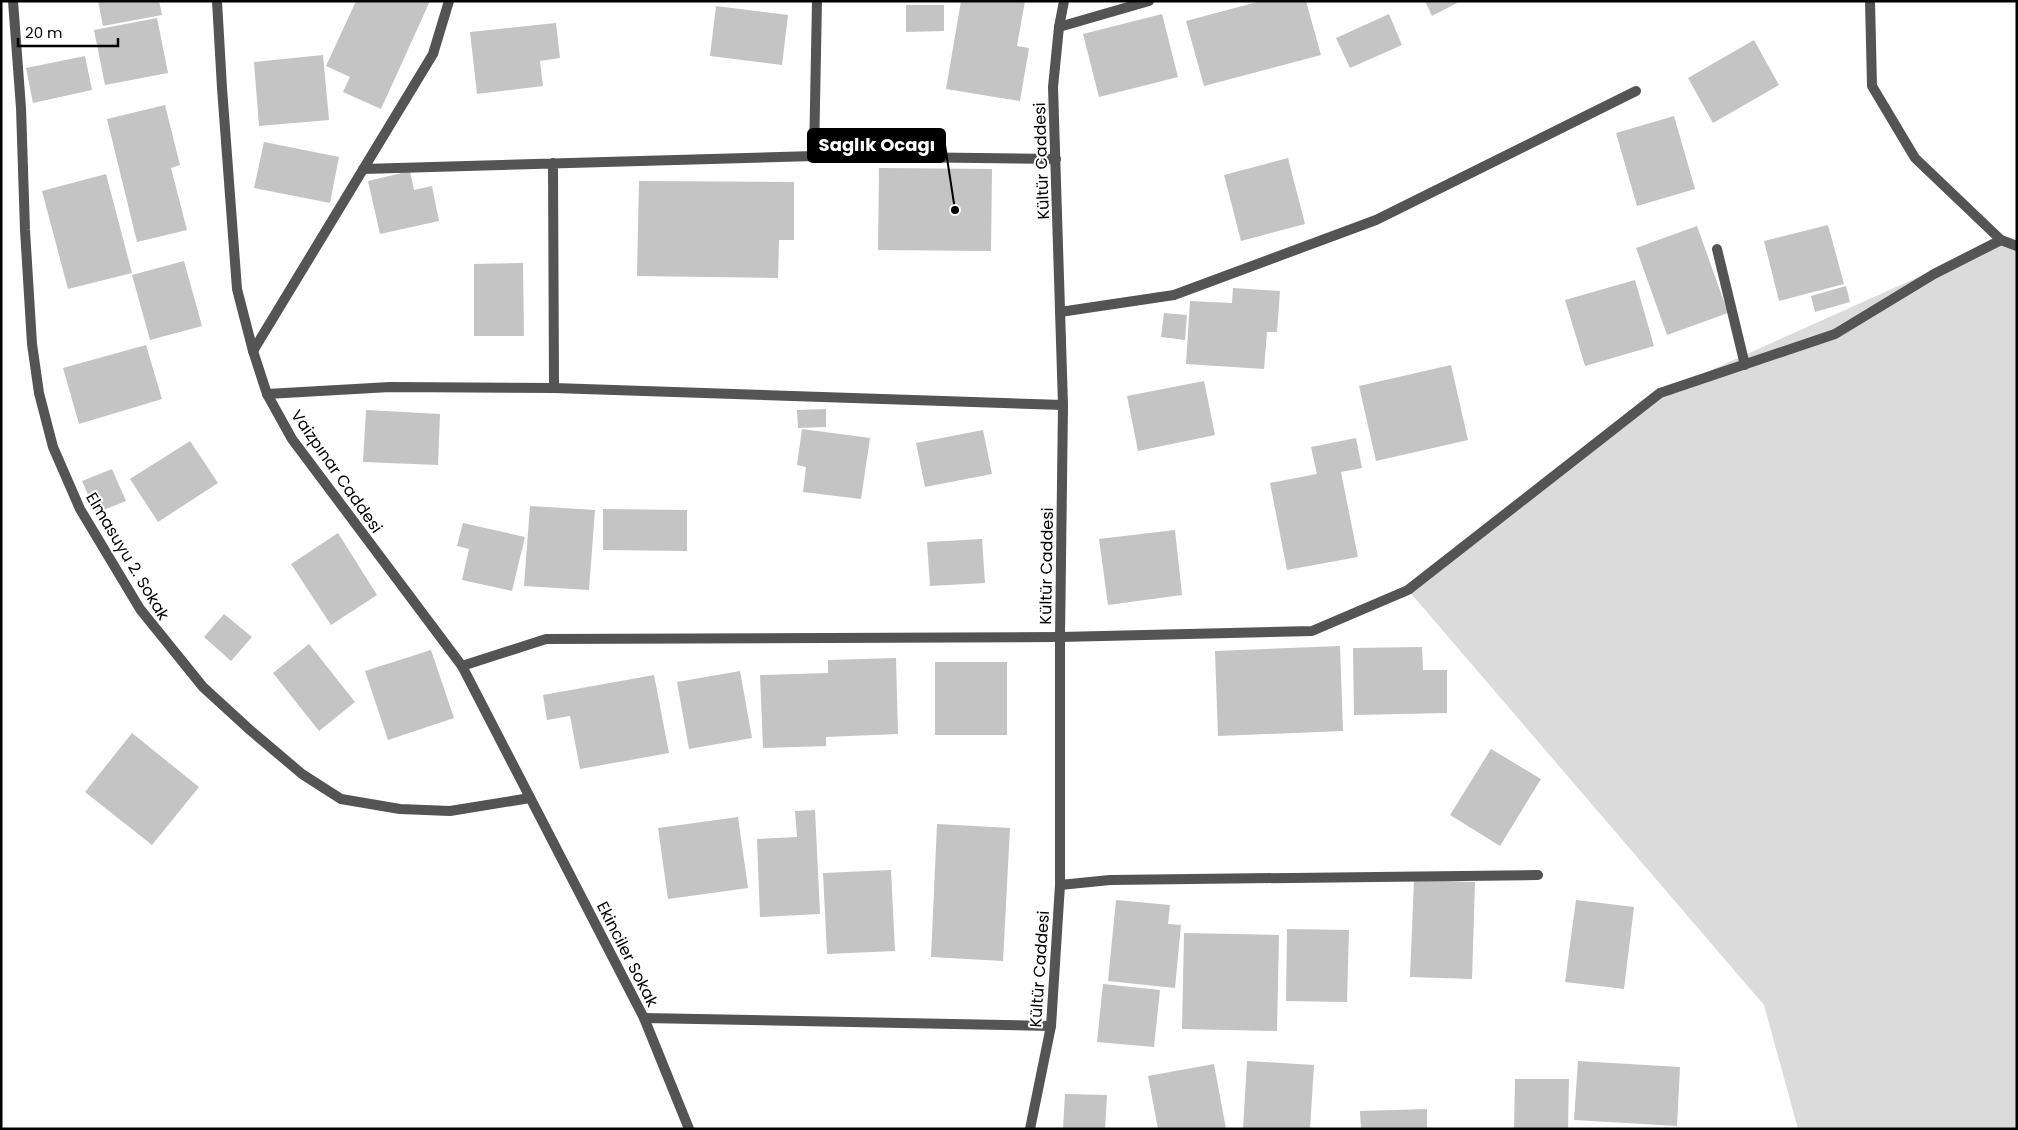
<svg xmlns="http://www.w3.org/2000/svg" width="2018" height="1130" font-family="Poppins,sans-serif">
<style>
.green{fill:#dbdbdb}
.building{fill:#c4c4c4}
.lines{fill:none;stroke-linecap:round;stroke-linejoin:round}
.minor{stroke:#545454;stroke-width:10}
.tertiary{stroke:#545454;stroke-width:10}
.labels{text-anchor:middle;stroke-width:4;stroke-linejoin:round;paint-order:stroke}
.street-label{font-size:16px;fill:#000;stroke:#fff}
.leader{fill:none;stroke:#000;stroke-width:2}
.callout-dot{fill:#000;stroke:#fff;stroke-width:2}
.callout{fill:#000;stroke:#000;stroke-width:2}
.callout-label{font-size:18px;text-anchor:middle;font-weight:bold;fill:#fff}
</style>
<rect width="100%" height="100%" fill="#fff"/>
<path class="green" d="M2001,240L2017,249V1129H1798L1764,1005L1408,590L1660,393Z"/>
<path class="building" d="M98,1H159L162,15L103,26Z
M356,1H430L381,109L343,92L350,77L326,66Z
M961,1H1025L1017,46L1029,48L1020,101L946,89Z
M1261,1H1306L1321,55L1204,86L1186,21Z
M1425,1H1461L1432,16Z
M906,5H944V31L906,32Z
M716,6L788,15L782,65L710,56Z
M1162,14L1178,77L1099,97L1083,34Z
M1389,14L1402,45L1350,68L1336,38Z
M157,18L168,73L105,85L94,30Z
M556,23L560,58L540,61L543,86L477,94L470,32Z
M1754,40L1779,85L1713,123L1688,78Z
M323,55L329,120L259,126L254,62Z
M85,56L92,90L33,103L26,68Z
M165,105L180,165L171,168L187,230L137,242L107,119Z
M1674,116L1695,189L1637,206L1616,133Z
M264,142L339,157L330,203L254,188Z
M1288,158L1305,224L1241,241L1224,175Z
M879,168L992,169L991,251L878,250Z
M410,171L414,190L432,186L439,221L380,234L368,181Z
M106,174L132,273L68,289L42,191Z
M639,181L794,182V240H779L778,278L637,276Z
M1828,225L1844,284L1779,301L1764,241Z
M1697,226L1728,313L1667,335L1636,248Z
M184,261L202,326L150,340L132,275Z
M523,263L524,336H474V264Z
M1635,280L1654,346L1585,366L1565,300Z
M1846,286L1850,302L1815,312L1811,296Z
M1233,288L1280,291L1277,332H1267L1264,369L1186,364L1190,301L1232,303Z
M1164,313L1187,315L1185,340L1161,337Z
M146,345L162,399L79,424L63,368Z
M1451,365L1468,440L1376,461L1359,386Z
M1204,381L1215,435L1138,451L1127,396Z
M826,409V427L798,428L797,410Z
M366,410L440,414L438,465L363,462Z
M802,429L870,438L861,499L803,492L806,467L797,465Z
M983,430L992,474L925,487L916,443Z
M1356,438L1362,468L1341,472L1358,557L1287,570L1270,483L1317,474L1311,447Z
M190,441L218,483L158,522L130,479Z
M112,469L126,501L96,513L82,481Z
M530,506L595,510L589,590L524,586Z
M603,509L687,510V551L603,550Z
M463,523L525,537L512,591L462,580L469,549L457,546Z
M1175,530L1182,595L1108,605L1099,539Z
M338,533L377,595L331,625L291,564Z
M982,539L985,583L930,586L927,542Z
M224,614L252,637L231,661L204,637Z
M309,644L355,702L319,731L273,673Z
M1340,646L1343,731L1218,736L1215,651Z
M1422,647L1423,670H1447V713L1354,715L1353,648Z
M431,650L454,718L388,740L365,671Z
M896,658L898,734L826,737V746L763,748L760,675L828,673V660Z
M935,662H1007V735H935Z
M740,671L752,738L689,749L677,682Z
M654,675L669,753L580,769L570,716L547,720L543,695Z
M132,733L199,787L152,845L85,792Z
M1491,749L1541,779L1500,846L1450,815Z
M815,810L820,914L760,917L757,839L797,837L795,811Z
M738,817L748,888L668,899L658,828Z
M937,824L1010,828L1003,961L931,957Z
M891,870L895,951L827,954L823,873Z
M1414,880L1475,882L1472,979L1410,977Z
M1116,900L1170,905L1168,924L1181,925L1175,988L1108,981Z
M1576,900L1634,907L1624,989L1565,982Z
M1287,929L1349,930L1347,1002L1286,1001Z
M1184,933L1279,935L1277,1031L1182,1029Z
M1103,984L1160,990L1154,1047L1097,1042Z
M1247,1061L1314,1065L1310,1129H1243Z
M1578,1061L1680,1067L1677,1126L1574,1120Z
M1214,1064L1226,1129H1158L1148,1076Z
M1515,1079H1569L1568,1129H1514Z
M1065,1094L1107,1095L1105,1129H1063Z
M1427,1109V1129H1361L1360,1111Z"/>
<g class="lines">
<path class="minor" d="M13,1L21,108L25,230L32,344L39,393L53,447L80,509L140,609L203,687L250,730L302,774L341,799L400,809L450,811L530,798
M1870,1L1872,86L1915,158L2001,240
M1059,27L1149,1
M814,156L817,1
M553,163L554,388
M363,169L814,156L1056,159
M1717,249L1745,365
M1060,312L1174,295L1376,220L1636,91
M253,351L433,54L449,1
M267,394L390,387L554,388L1063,405
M462,666L546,639L1060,637L1312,631L1408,590L1660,393L1835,334L1934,274L2001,240L2017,246
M1060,885L1110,880L1538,875
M644,1018L1051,1026"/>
<path class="tertiary" d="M217,1L222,88L237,289L253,351L267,394L292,439L462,666L644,1018L689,1129
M1030,1129L1051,1026L1060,885V637L1063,405L1053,87L1059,27L1064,1"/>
</g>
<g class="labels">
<g class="street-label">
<text transform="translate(1041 161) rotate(-92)" y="6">Kültür Caddesi</text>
<text transform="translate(337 471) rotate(55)" y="6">Vaizpınar Caddesi</text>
<text transform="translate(128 556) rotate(59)" y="6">Elmasuyu 2. Sokak</text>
<text transform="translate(1046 566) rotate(-89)" y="6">Kültür Caddesi</text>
<text transform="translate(628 954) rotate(63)" y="6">Ekinciler Sokak</text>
<text transform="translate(1039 969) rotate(-86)" y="6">Kültür Caddesi</text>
</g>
</g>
<path class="leader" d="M955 210L945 145"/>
<circle class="callout-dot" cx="955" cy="210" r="5"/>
<rect class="callout" x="808" y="129" width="137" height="33" rx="5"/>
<g class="callout-label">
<text x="877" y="151">Saglık Ocagı</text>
</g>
<rect width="2018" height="1130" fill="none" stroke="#000000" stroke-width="5"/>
<path d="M18 38v8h100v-8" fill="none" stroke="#000000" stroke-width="2.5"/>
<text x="25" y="38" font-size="15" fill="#000000" stroke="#ffffff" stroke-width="4" paint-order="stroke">20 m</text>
</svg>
